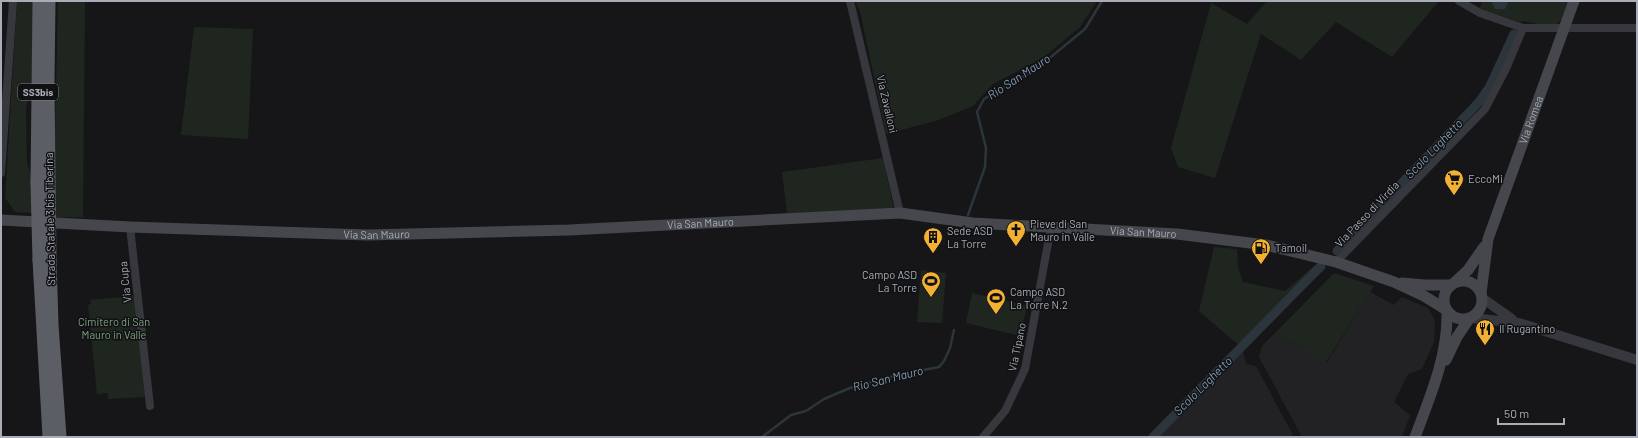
<svg xmlns="http://www.w3.org/2000/svg" width="1638" height="438" font-family="Barlow,sans-serif">
<style>
.built{fill:#222225}
.green{fill:#1e261f}
.water{fill:#2c353c}
.lines{fill:none;stroke-linecap:round;stroke-linejoin:round}
.stream{stroke:#2c353c;stroke-width:2.5}
.canal{stroke:#2c353c;stroke-width:9}
.minor{stroke:#37383d;stroke-width:8}
.tertiary{stroke:#37383d;stroke-width:10}
.secondary{stroke:#45474d;stroke-width:11}
.trunk{stroke:#5b5e65;stroke-width:13}
.trunk-bridge{stroke:#5b5e65;stroke-width:13}
.labels{text-anchor:middle;stroke-width:3;stroke-linejoin:round;paint-order:stroke}
.shield{fill:#111113;stroke:#7b7e86;stroke-width:1}
.shield-label{font-size:10px;font-weight:bold;fill:#a8adb8}
.street-label{font-size:11px;fill:#a8adb8;stroke:#111113}
.poi-label{font-size:11px;fill:#a8adb8;stroke:#111113;text-anchor:start}
.park-label{font-size:11px;fill:#7fa381;stroke:#111113}
.water-label{font-size:12px;font-style:italic;fill:#7f9bb3;stroke:#111113}
</style>
<rect width="100%" height="100%" fill="#161618"/>
<path class="built" d="M1370,292L1394,305L1402,297L1428,308L1435,321L1434,342L1422,369L1408,374L1394,402L1410,415L1402,437H1302L1259,357L1262,346L1276,332L1327,362Z
M1242,348L1246,364L1256,366L1294,437H1153Z"/>
<path class="green" d="M17,1H33L32,87L26,108L27,163L33,182V213L15,212L5,198Z
M58,1H85L83,217H53Z
M855,1H1097L1080,27L1043,58L993,84L973,106L939,120L886,134L860,11Z
M1267,1H1439L1392,57L1336,22L1301,60L1261,34L1215,178L1178,167L1171,148L1211,3L1247,24Z
M1483,1H1569L1563,18L1556,25H1542L1525,21L1519,22L1479,9Z
M194,27L253,29L248,139L181,135Z
M883,158L894,210L787,213L782,172Z
M1214,247L1237,249L1238,267L1243,282L1285,291L1315,265L1326,268L1242,348L1199,311Z
M921,270L946,273L942,323L917,322Z
M1334,273L1374,286L1326,362L1276,332Z
M972,293L1027,306L1020,336L966,323Z
M133,296L134,299H136L145,397L108,399V393L97,394L88,305L91,304L90,300Z"/>
<path class="water" d="M1491,1H1509L1505,9H1495Z"/>
<g class="lines">
<path class="stream" d="M968,215L985,167L986,148L977,112L984,99L1035,70L1085,29L1102,1
M762,437L791,415L806,411L824,399L850,388L902,374L939,367L944,361L950,348L954,330"/>
<path class="canal" d="M1337,251L1479,102L1490,86L1514,34
M1153,437L1321,266"/>
<path class="minor" d="M850,1L900,213
M1459,1L1480,13L1523,28H1637
M1,173L13,1
M130,227L150,406
M1336,262L1485,109L1506,69L1523,28
M983,437L1005,411L1025,369L1051,227"/>
<path class="tertiary" d="M1482,298L1512,319
M1471,318L1519,323L1637,360"/>
<g class="secondary">
<path id="s1" d="M1,220L130,227L368,235L569,230L900,213L973,223L1177,234L1266,245L1336,262L1394,282L1424,296L1445,309"/>
<circle cx="1463" cy="300" r="19"/>
<path d="M1402,283L1424,285H1451"/>
<path d="M1454,283L1468,270L1484,247"/>
<path id="s2" d="M1481,293L1488,239L1574,1"/>
<path d="M1446,360L1457,337L1469,319"/>
<path d="M1415,437C1430,397 1448,356 1447,312"/>
</g>
<path class="trunk" d="M49,182L48,81L49,1
M37,183L39,1
M39,260L49,437
M50,260L52,325L60,437"/>
<path class="trunk-bridge" d="M49,182L50,260
M37,183L39,260"/>
</g>
<defs>
<symbol id="supermarket-pin" viewBox="-11 -11 22 30"><path d="M0 17L-7.5 6A9.5 9.5 0 1 1 7.5 6Z" fill="#f2b134" stroke="#111113"/><path d="M-6-5.5h2.5l.6 2H6L4.5 2H-2.5L-4.4-4H-6ZM-1.5 3.2a1.3 1.3 0 1 0 .1 0ZM3 3.2a1.3 1.3 0 1 0 .1 0Z" fill="#111"/></symbol>
<symbol id="church-pin" viewBox="-11 -11 22 30"><path d="M0 17L-7.5 6A9.5 9.5 0 1 1 7.5 6Z" fill="#f2b134" stroke="#111113"/><path d="M-1.2-6h2.4v3.5h3.3v2.4h-3.3V6h-2.4V-.1h-3.3v-2.4h3.3Z" fill="#111"/></symbol>
<symbol id="building-pin" viewBox="-11 -11 22 30"><path d="M0 17L-7.5 6A9.5 9.5 0 1 1 7.5 6Z" fill="#f2b134" stroke="#111113"/><path d="M-4-6H4V6H1V3H-1V6H-4ZM-2.5-4.3h1.7v1.8h-1.7ZM.8-4.3h1.7v1.8H.8ZM-2.5-1h1.7V.8h-1.7ZM.8-1h1.7V.8H.8Z" fill="#111"/></symbol>
<symbol id="fuel-pin" viewBox="-11 -11 22 30"><path d="M0 17L-7.5 6A9.5 9.5 0 1 1 7.5 6Z" fill="#f2b134" stroke="#111113"/><path d="M-5.5-6h7V0h2V4h1.3V-2.5L3-4.5l.8-.8L6-3V5H2.5V1h-1V6h-7ZM-4.2-4.7v3.2H.2V-4.7Z" fill="#111"/></symbol>
<symbol id="stadium-pin" viewBox="-11 -11 22 30"><path d="M0 17L-7.5 6A9.5 9.5 0 1 1 7.5 6Z" fill="#f2b134" stroke="#111113"/><path d="M0-5a6.5 5 0 1 0 0 10a6.5 5 0 1 0 0-10ZM-3.5-1.8h7v3.6h-7Z" fill="#111"/></symbol>
<symbol id="restaurant-pin" viewBox="-11 -11 22 30"><path d="M0 17L-7.5 6A9.5 9.5 0 1 1 7.5 6Z" fill="#f2b134" stroke="#111113"/><path d="M-5-6h1v4h1v-4h1v4h1v-4h1v5L-1.5 .5V6h-2V.5L-5-1ZM5-6V6H3V1.5H1.5Q1.5-4 5-6Z" fill="#111"/></symbol>
</defs>
<g fill-rule="evenodd">
<use href="#supermarket-pin" x="1443" y="168" width="22" height="30"/>
<use href="#church-pin" x="1005" y="219" width="22" height="30"/>
<use href="#building-pin" x="922" y="226" width="22" height="30"/>
<use href="#fuel-pin" x="1250" y="237" width="22" height="30"/>
<use href="#stadium-pin" x="920" y="270" width="22" height="30"/>
<use href="#stadium-pin" x="985" y="287" width="22" height="30"/>
<use href="#restaurant-pin" x="1474" y="318" width="22" height="30"/>
</g>
<g class="labels">
<rect class="shield" x="18" y="84" width="40" height="16" rx="3"/>
<g class="shield-label">
<text x="38" y="96">SS3bis</text>
</g>
<g class="street-label">
<text transform="translate(887 104) rotate(77)" y="4">Via Zavalloni</text>
<text dy="4" stroke="none"><textPath href="#s2" startOffset="181">Via Romea</textPath></text>
<text transform="translate(1367 214) rotate(-46)" y="4">Via Passo di Virdia</text>
<text transform="translate(50 219) rotate(-91)" y="4">Strada Statale 3 bis Tiberina</text>
<text dy="4" stroke="none"><textPath href="#s1" startOffset="700">Via San Mauro</textPath></text>
<text dy="4" stroke="none"><textPath href="#s1" startOffset="1144">Via San Mauro</textPath></text>
<text dy="4" stroke="none"><textPath href="#s1" startOffset="376">Via San Mauro</textPath></text>
<text transform="translate(125 282) rotate(-96)" y="4">Via Cupa</text>
<text transform="translate(1017 347) rotate(-78)" y="4">Via Tipano</text>
</g>
<g class="poi-label">
<text x="1468" y="183">EccoMi</text>
<text x="1030" y="228">Pieve di San<tspan x="1030" dy="13">Mauro in Valle</tspan></text>
<text x="947" y="235">Sede ASD<tspan x="947" dy="13">La Torre</tspan></text>
<text x="1275" y="252">Tamoil</text>
<text x="917" y="279" text-anchor="end">Campo ASD<tspan x="917" dy="13">La Torre</tspan></text>
<text x="1010" y="296">Campo ASD<tspan x="1010" dy="13">La Torre N.2</tspan></text>
<text x="1499" y="333">Il Rugantino</text>
</g>
<g class="park-label">
<text x="114" y="326">Cimitero di San<tspan x="114" dy="13">Mauro in Valle</tspan></text>
</g>
<g class="water-label">
<text transform="translate(1019 77) rotate(-33)" y="4">Rio San Mauro</text>
<text transform="translate(1434 149) rotate(-46)" y="4">Scolo Laghetto</text>
<text transform="translate(888 379) rotate(-14)" y="4">Rio San Mauro</text>
<text transform="translate(1203 386) rotate(-45)" y="4">Scolo Laghetto</text>
</g>
</g>
<rect width="1638" height="438" fill="none" stroke="#a8adb8" stroke-width="4"/>
<path d="M1498 418v6h66v-6" fill="none" stroke="#a8adb8" stroke-width="2"/>
<text x="1504" y="418" font-size="12" fill="#a8adb8" stroke="#111113" stroke-width="3" paint-order="stroke">50 m</text>
</svg>
